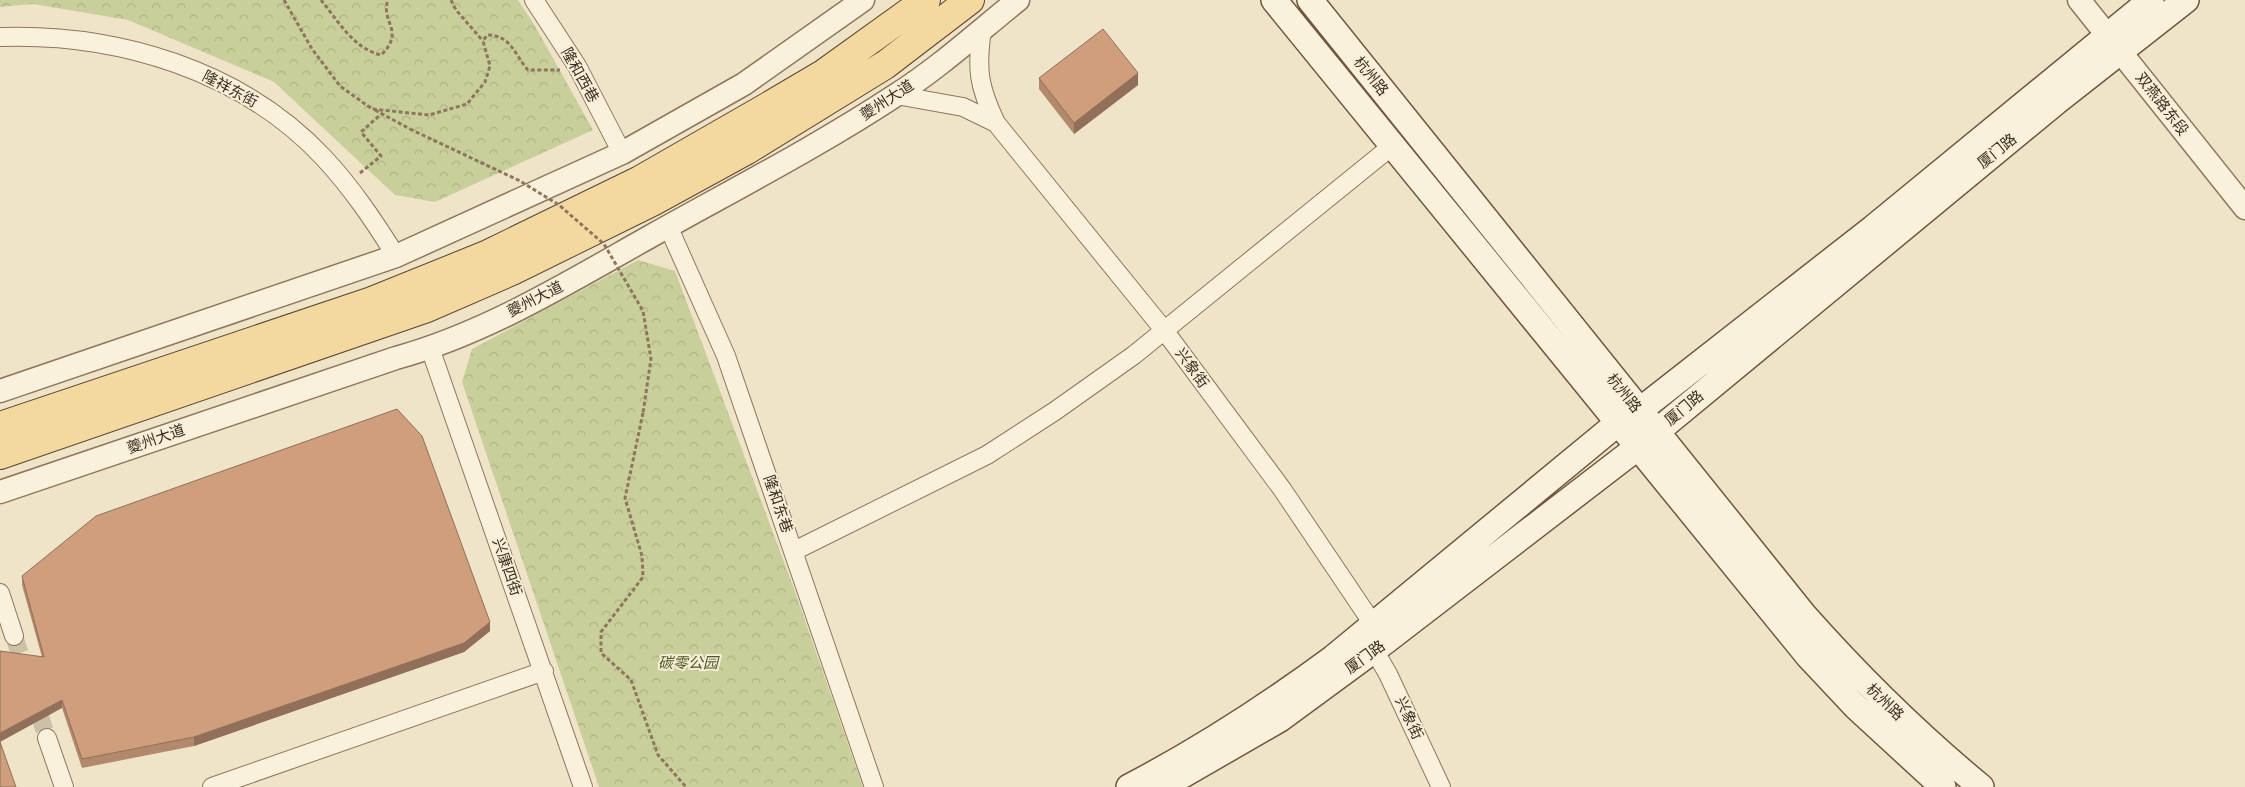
<svg xmlns="http://www.w3.org/2000/svg" width="2245" height="787" font-family="Merriweather,'Noto Sans SC',serif">
<style>
.park{fill:url(#park-crowns)}
.lines{fill:none;stroke-linecap:round;stroke-linejoin:round}
.minor-tunnel{stroke:#ccc0a6;stroke-width:18;stroke-dasharray:18 9;stroke-linecap:butt}
.minor-casing{stroke:#8d765c;stroke-width:20}
.tertiary-casing{stroke:#8d765c;stroke-width:25}
.secondary-casing{stroke:#6f573f;stroke-width:28}
.primary-casing{stroke:#5b4430;stroke-width:30}
.path{stroke:#8d765c;stroke-width:3;stroke-dasharray:4 2.5;stroke-linecap:butt}
.minor{stroke:#faf1dc;stroke-width:18}
.tertiary{stroke:#faf1dc;stroke-width:22}
.secondary{stroke:#faf1dc;stroke-width:25}
.primary{stroke:#f3d9a0;stroke-width:28}
.path-bridge{stroke:#8d765c;stroke-width:3;stroke-dasharray:4 2.5;stroke-linecap:butt}
.wall{fill:#b2896c}
.shaded-wall{fill:#916f58}
.building{fill:#cf9f7d;stroke:#916f58}
.labels{text-anchor:middle;stroke-width:4;stroke-linejoin:round;paint-order:stroke}
.street-label{font-size:15px;fill:#3d2e20;stroke:#f7eed8}
.park-label{font-size:15px;font-style:italic;fill:#4d5a26;stroke:#f7eed8}
</style>
<defs>
<pattern id="park-crowns" width="20" height="18" patternUnits="userSpaceOnUse" patternTransform="scale(1.25)"><rect width="20" height="18" fill="#c9cf9b"/><path d="M2 6a3 3 0 1 1 6 0M12 15a3 3 0 1 1 6 0" fill="none" stroke="#aeb285"/></pattern>
</defs>
<rect width="100%" height="100%" fill="#f0e4c8"/>
<path class="park" d="M0,0H518L535,26L593,130L435,202L395,195L274,82L128,20L33,4L0,7Z
M638,260L675,271L793,586L863,787H599L462,382L472,349Z"/>
<g class="lines">
<path class="minor-tunnel" d="M14,636L47,738"/>
<defs>
<path id="minor" d="M534,0L577,66L622,153
M0,37C117,33 242,70 324,158C352,188 374,221 396,256
M896,95L963,107L996,123C979,87 976,70 982,30
M996,123L1164,330L1282,489L1373,624
M668,226L726,356L874,787
M430,348L583,787
M794,551L987,455L1055,411L1134,355L1392,146
M0,593L14,636
M1374,650L1388,674L1441,787
M47,738L64,787
M212,787L544,671"/>
<path id="tertiary" d="M2079,0L2245,208
M0,391L396,256L622,153L744,84L863,0
M0,492L396,358C487,333 569,282 651,236C733,190 817,147 896,95C940,67 978,32 1018,0"/>
<path id="secondary" d="M1274,0L1809,657L1856,707L1943,787
M1310,0L1804,615C1859,677 1917,734 1981,787
M1129,787C1200,750 1268,706 1333,658L1618,423L1639,411L1873,228L2151,0
M1162,787L1280,719L1374,650L1638,447L2056,102L2186,0"/>
<path id="primary" d="M0,426L372,301L486,255L640,180L762,110L823,74L926,0
M0,455L427,308L512,271L652,202L747,150L885,65L970,0"/>
</defs>
<use href="#minor" class="minor-casing"/>
<use href="#tertiary" class="tertiary-casing"/>
<use href="#secondary" class="secondary-casing"/>
<use href="#primary" class="primary-casing"/>
<path class="path" d="M284,0L312,49L340,86L372,109L429,115L467,104L485,82L490,66L483,41L487,35C511,35 514,54 528,70H560
M321,0C338,21 354,49 381,55C406,31 380,22 388,0
M451,0L456,10L483,41
M375,110L410,129
M360,173L381,156L361,132L381,114
M643,413L625,498L642,556L643,577L601,632V653L631,680L658,755L686,787"/>
<use href="#minor" class="minor"/>
<use href="#tertiary" class="tertiary"/>
<use href="#secondary" class="secondary"/>
<use href="#primary" class="primary"/>
<path class="path-bridge" d="M410,129L520,181L559,205L604,244L643,311L651,359L643,413"/>
</g>
<path class="wall" d="M1039,78L1138,85L1074,134L1039,89Z
M22,576L490,631L464,652L194,746L82,768L62,708L42,657L22,585Z"/>
<path class="shaded-wall" d="M1138,73V85L1074,134V123Z
M490,622V631L464,652L194,746V737Z
M62,700V708L0,742V733Z"/>
<path class="building" d="M1103,29L1138,73L1074,123L1039,78Z
M397,409L422,436L490,622L464,643L194,737L82,759L62,700L0,733V651L44,657L22,576L96,516Z
M0,742L16,787H0Z"/>
<g class="labels">
<g class="street-label">
<text transform="translate(580 75) rotate(61)" y="5">隆和西巷</text>
<text transform="translate(1371 76) rotate(51)" y="5">杭州路</text>
<text transform="translate(230 89) rotate(28)" y="5">隆祥东街</text>
<text transform="translate(887 100) rotate(-33)" y="5">夔州大道</text>
<text transform="translate(2162 104) rotate(52)" y="5">双燕路东段</text>
<text transform="translate(1997 151) rotate(-39)" y="5">厦门路</text>
<text transform="translate(535 299) rotate(-27)" y="5">夔州大道</text>
<text transform="translate(1192 368) rotate(54)" y="5">兴象街</text>
<text transform="translate(1624 393) rotate(51)" y="5">杭州路</text>
<text transform="translate(1684 408) rotate(-40)" y="5">厦门路</text>
<text transform="translate(156 439) rotate(-19)" y="5">夔州大道</text>
<text transform="translate(778 504) rotate(71)" y="5">隆和东巷</text>
<text transform="translate(507 567) rotate(71)" y="5">兴康四街</text>
<text transform="translate(1365 657) rotate(-36)" y="5">厦门路</text>
<text transform="translate(1885 702) rotate(44)" y="5">杭州路</text>
<text transform="translate(1409 718) rotate(65)" y="5">兴象街</text>
</g>
<g class="park-label">
<text x="688" y="668">碳零公园</text>
</g>
</g>
</svg>
